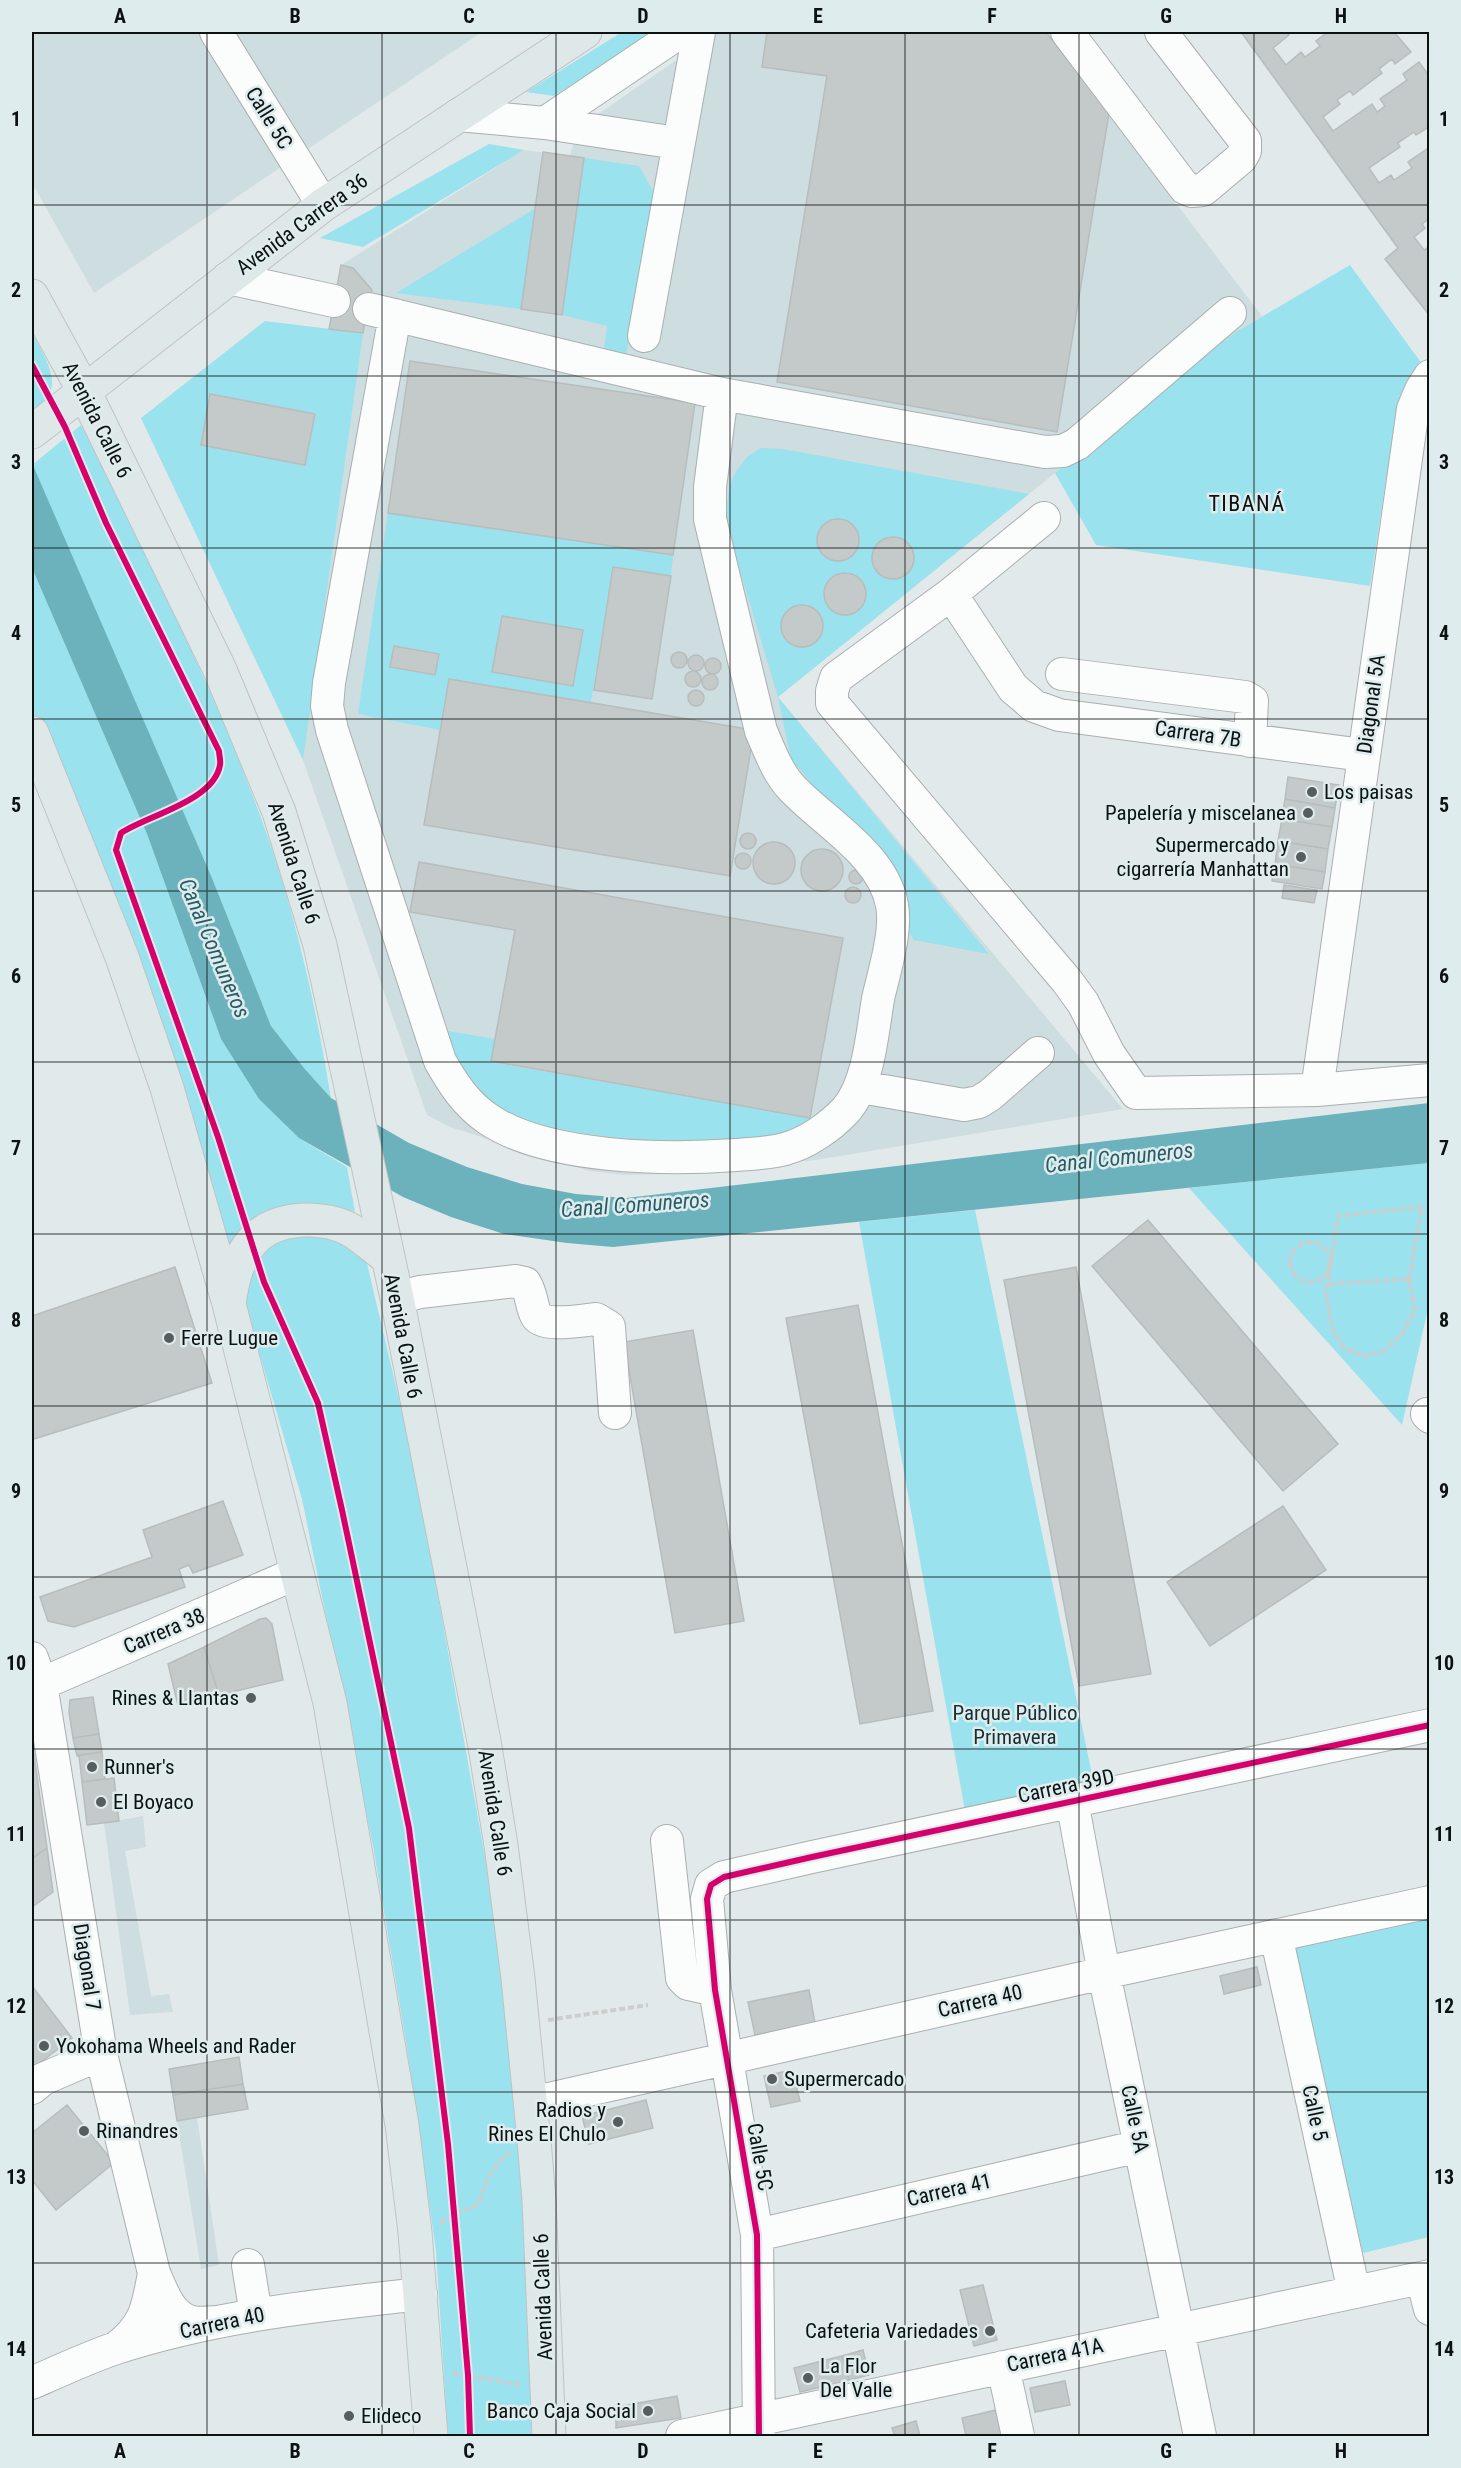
<svg xmlns="http://www.w3.org/2000/svg" width="1461" height="2468" font-family="'Roboto Condensed',sans-serif">
<style>
.built{fill:#cedde0}
.green{fill:#9ae2ed}
.water{fill:#6cb2bc}
.building{fill:#c4caca;stroke:#b7bcbd;stroke-width:1.5}
.lines{fill:none;stroke-linecap:round;stroke-linejoin:round}
.minor-casing{stroke:#aaafb0;stroke-width:34}
.major-casing{stroke:#bfc3c4;stroke-width:35}
.path{stroke:#cccece;stroke-width:4;stroke-dasharray:6 3;stroke-linecap:butt}
.minor{stroke:#fbfcfc;stroke-width:32}
.major{stroke:#dfe8e9;stroke-width:33}
.cycleway-casing{stroke:#deecee;stroke-width:10}
.cycleway{stroke:#d6006c;stroke-width:6}
.grid{fill:none;stroke:#0c1111;stroke-width:1.5;stroke-opacity:0.55}
.poi-dot{fill:#575d5d;stroke:#deecee;stroke-width:2}
.labels{text-anchor:middle;stroke-width:5;stroke-linejoin:round;paint-order:stroke}
.street-label{font-size:21px;fill:#0c1111;stroke:#deecee}
.poi-label{font-size:21px;fill:#0c1111;stroke:#deecee;text-anchor:start}
.park-label{font-size:21px;fill:#192f32;stroke:#deecee}
.neighbourhood-label{font-size:22px;letter-spacing:1.5px;fill:#0c1111;stroke:#deecee}
.water-label{font-size:22px;font-style:italic;fill:#295d66;stroke:#deecee}
.neatline{fill:none;stroke:#0c1111;stroke-width:2}
.grid-label{font-size:20px;text-anchor:middle;font-weight:bold;fill:#0c1111}
</style>
<rect width="100%" height="100%" fill="#e2e9ea"/>
<path class="built" d="M32,32H482L94,293L32,183Z
M717,32H1045L1262,316L1234,333L1055,473L778,697L1123,1109L816,1160L666,1174L626,1175L589,1171L450,1127L427,1115L303,760L141,418L334,329L341,265L524,150L570,156L578,128Z
M143,1816L146,1847L125,1851L151,1996L169,1994L173,2012L130,2015L104,1823Z
M197,2117L219,2265L201,2269L177,2121Z"/>
<path class="green" d="M622,32H657L554,96L526,92Z
M489,144L524,150L363,247L320,238Z
M584,158L639,166L653,191L624,369L604,350L607,326L562,315Z
M536,208L521,309L396,293Z
M1350,265L1425,368L1397,406L1370,586L1096,545L1055,473L1234,333Z
M265,321L363,333L303,760L141,418Z
M32,332C49,367 67,386 32,417Z
M81,425C148,557 215,690 265,829C296,916 316,1007 331,1098L304,1068L271,1026L212,878L32,465Z
M761,448L783,449L1029,494L778,697L989,954L914,940L903,923L909,898L791,759L778,697L725,521L730,484L736,471L748,456Z
M388,513L673,555L671,576L613,567L591,702L449,679L440,730L358,714Z
M32,568L147,834L221,1039L299,1138L347,1167L355,1212L345,1209H309L231,1254L70,804L32,714Z
M442,1030L495,1039L491,1062L810,1118L807,1136L654,1142L560,1131L525,1125L480,1095L461,1071Z
M1429,1163V1304L1402,1425L1189,1188Z
M975,1210L1094,1784L965,1811L859,1222Z
M327,1232L365,1255L414,1463L494,1907L525,2217L532,2333L531,2436H448L436,2251L406,2042L373,1846L302,1499L242,1294L265,1243Z
M1429,1909V2237L1363,2253L1290,1937Z"/>
<path class="water" d="M32,463L212,878L271,1026L304,1068L331,1098L409,1143L467,1167L522,1184L576,1194L626,1198L1429,1103V1163L613,1247L567,1243L504,1234L451,1217L403,1197L299,1138L259,1099L221,1039L147,834L32,568Z"/>
<path class="building" d="M767,32H1046L1109,113L1057,432L777,382L827,76L762,67Z
M1241,32H1286L1289,35L1273,48L1286,65L1301,52L1305,57L1320,46L1316,41L1328,32H1394L1411,52L1395,64L1392,59L1379,69L1382,73L1353,95L1350,91L1337,100L1340,104L1323,117L1333,131L1372,104L1377,112L1385,106L1380,99L1407,80L1403,74L1419,62L1430,77V83L1427,85L1430,88V126L1416,135L1414,132L1398,143L1400,147L1369,168L1379,183L1391,175L1394,180L1412,168L1408,162L1430,147V218L1422,224L1425,228L1414,237L1424,250L1430,246V316L1385,259L1398,248Z
M543,152L584,158L562,315L521,309Z
M341,265L353,268L372,290L363,333L329,329Z
M410,361L695,403L673,555L388,513Z
M210,394L315,414L305,465L201,445Z
M817 540a21 21 0 1 1 42 0a21 21 0 1 1-42 0Z
M872 558a21 21 0 1 1 42 0a21 21 0 1 1-42 0Z
M613,567L671,576L652,699L594,690Z
M824 594a21 21 0 1 1 42 0a21 21 0 1 1-42 0Z
M781 626a21 21 0 1 1 42 0a21 21 0 1 1-42 0Z
M502,616L583,630L573,686L492,672Z
M394,646L439,654L435,675L390,667Z
M671 660a8 8 0 1 1 16 0a8 8 0 1 1-16 0Z
M688 663a8 8 0 1 1 16 0a8 8 0 1 1-16 0Z
M705 666a8 8 0 1 1 16 0a8 8 0 1 1-16 0Z
M685 679a8 8 0 1 1 16 0a8 8 0 1 1-16 0Z
M702 682a8 8 0 1 1 16 0a8 8 0 1 1-16 0Z
M449,679L754,730L730,876L424,825Z
M688 698a8 8 0 1 1 16 0a8 8 0 1 1-16 0Z
M1288,777L1339,785L1335,808L1285,799Z
M1285,799L1335,808L1332,827L1282,819Z
M1282,819L1332,827L1328,849L1278,841Z
M740 841a8 8 0 1 1 16 0a8 8 0 1 1-16 0Z
M1278,841L1328,849L1325,872L1275,864Z
M753 863a21 21 0 1 1 42 0a21 21 0 1 1-42 0Z
M801 870a21 21 0 1 1 42 0a21 21 0 1 1-42 0Z
M735 861a8 8 0 1 1 16 0a8 8 0 1 1-16 0Z
M419,862L843,938L810,1118L491,1061L515,930L410,912Z
M1275,864L1325,872L1322,889L1272,881Z
M849 877a7 7 0 1 1 14 0a7 7 0 1 1-14 0Z
M1284,885L1317,890L1314,903L1282,898Z
M845 895a8 8 0 1 1 16 0a8 8 0 1 1-16 0Z
M1148,1220L1338,1444L1283,1491L1092,1266Z
M175,1267L212,1383L34,1439L32,1432V1316Z
M1076,1267L1151,1674L1079,1686L1004,1280Z
M858,1305L933,1711L860,1724L786,1318Z
M693,1330L744,1621L675,1633L624,1342Z
M223,1501L243,1555L193,1573L189,1565L179,1569L185,1587L74,1627L48,1621L40,1597L152,1557L143,1530Z
M1283,1506L1326,1570L1210,1646L1167,1582Z
M266,1618L272,1624L283,1680L219,1695L204,1647L260,1619Z
M204,1647L219,1695L178,1705L168,1664Z
M93,1697L99,1734L73,1738L69,1712L70,1700Z
M99,1734L102,1752L77,1756L73,1738Z
M32,1740L47,1848L32,1858Z
M102,1752L105,1779L82,1782L79,1755Z
M114,1778L119,1821L87,1825L82,1782Z
M47,1848L53,1892L32,1907V1859Z
M1257,1967L1261,1985L1224,1994L1220,1976Z
M32,1986L72,2038L32,2069Z
M809,1990L815,2023L755,2035L748,2002Z
M239,2057L243,2084L173,2095L169,2069Z
M792,2070L800,2101L771,2107L764,2076Z
M243,2084L248,2109L177,2121L173,2095Z
M646,2100L653,2128L589,2144L582,2116Z
M67,2105L114,2163L56,2210L32,2180V2133Z
M983,2285L997,2340L974,2346L960,2290Z
M863,2350L869,2375L849,2380L842,2356Z
M842,2356L849,2380L800,2392L794,2368Z
M1065,2381L1070,2405L1035,2412L1030,2388Z
M677,2396L681,2418L616,2428V2407Z
M996,2410L1003,2436H966L962,2418Z
M916,2421L920,2436H895L892,2428Z"/>
<g class="lines">
<defs>
<path id="minor" d="M216,32L323,205
M1067,32L1185,188L1192,191L1203,190L1241,158L1245,151V141L1161,32
M458,115L545,123L680,32
M545,123L677,143
M228,278L334,301
M369,309L722,394L1045,452L1063,451L1077,444L1230,313
M395,315L329,683L327,706L332,730L440,1061C453,1084 466,1104 488,1119C547,1159 667,1160 736,1155C752,1154 770,1153 785,1149C807,1143 830,1127 846,1110C869,1083 872,1034 878,999C884,972 897,932 892,905C883,854 823,822 791,787C777,772 769,749 761,731L710,519V487L722,394
M644,336L699,32
M1044,518L951,594L836,678L832,691V703L1067,981L1083,1003L1109,1054L1136,1093L1317,1090L1430,1080
M951,594L1013,688L1034,706L1059,715L1363,755
M1062,674L1245,697L1252,701L1250,741
M861,1087L964,1105L979,1102L990,1095L1038,1053
M1317,1090L1413,409L1421,390L1430,376
M397,1298L420,1292L516,1281L525,1283C532,1294 531,1305 536,1315C542,1328 583,1320 596,1319L609,1327L615,1413
M1427,1414L1430,1417
M32,1658L41,1684L101,2054L154,2273C162,2291 170,2317 192,2322C199,2324 209,2322 217,2322
M32,1691L41,1684L297,1573
M1072,1801L1104,1973L1200,2436
M667,1841L682,1978L688,1984L715,1990
M1276,1935L1354,2292
M32,2088L43,2079L101,2054
M531,2103L1104,1973L1430,1902
M757,2235L1140,2146
M248,2265L256,2315
M1422,2278L1430,2309
M116,2348C145,2327 148,2307 154,2273
M1003,2367L1018,2436
M32,2383C59,2371 87,2358 116,2348C215,2316 318,2305 421,2294
M682,2436L1430,2276
M759,2436L757,2235L715,1990L707,1899L711,1885L724,1877L812,1857L1430,1725"/>
<path id="major" d="M32,296L84,391L220,670L279,812L320,945L397,1298L484,1741L501,1845L518,1978L534,2140L539,2200L549,2436
M32,432L323,205L585,32
M32,733L122,957L167,1088L229,1304L330,1703L402,2125L415,2232L431,2436
M229,1304C232,1283 236,1261 251,1243C273,1215 326,1214 354,1232C366,1240 377,1250 388,1258"/>
</defs>
<use href="#minor" class="minor-casing"/>
<use href="#major" class="major-casing"/>
<path class="path" d="M1290 1262a20 20 0 1 1 40 0a20 20 0 1 1-40 0Z
M1329,1284L1409,1279L1422,1207L1338,1216L1326,1295L1333,1330L1344,1348L1364,1356L1384,1351L1402,1334L1415,1310L1409,1279
M548,2020L648,2005
M440,2222L478,2204C485,2186 492,2163 510,2153
M452,2373L522,2385"/>
<use href="#minor" class="minor"/>
<use href="#major" class="major"/>
<defs>
<path id="cycleway" d="M32,365L65,427L106,523L219,751C219,755 221,761 220,765C214,801 148,815 121,833L116,850L218,1137L264,1282L318,1403L342,1510L409,1828L448,2144L468,2375L470,2436
M759,2436L757,2235L715,1990L707,1899L711,1885L724,1877L812,1857L1430,1725"/>
</defs>
<use href="#cycleway" class="cycleway-casing"/>
<use href="#cycleway" class="cycleway"/>
</g>
<path class="grid" d="M207,32V2436M382,32V2436M556,32V2436M730,32V2436M905,32V2436M1079,32V2436M1254,32V2436M32,205H1430M32,376H1430M32,548H1430M32,719H1430M32,891H1430M32,1062H1430M32,1234H1430M32,1406H1430M32,1577H1430M32,1749H1430M32,1920H1430M32,2092H1430M32,2263H1430"/>
<g class="poi-dot">
<circle cx="1312" cy="792" r="6"/>
<circle cx="1308" cy="813" r="6"/>
<circle cx="1301" cy="857" r="6"/>
<circle cx="169" cy="1338" r="6"/>
<circle cx="251" cy="1698" r="6"/>
<circle cx="92" cy="1767" r="6"/>
<circle cx="101" cy="1802" r="6"/>
<circle cx="44" cy="2046" r="6"/>
<circle cx="772" cy="2079" r="6"/>
<circle cx="618" cy="2122" r="6"/>
<circle cx="84" cy="2131" r="6"/>
<circle cx="990" cy="2331" r="6"/>
<circle cx="808" cy="2378" r="6"/>
<circle cx="648" cy="2411" r="6"/>
<circle cx="349" cy="2416" r="6"/>
</g>
<g class="labels">
<g class="street-label">
<text transform="translate(269 118) rotate(58)" y="7">Calle 5C</text>
<text transform="translate(302 224) rotate(-36)" y="7">Avenida Carrera 36</text>
<text transform="translate(97 420) rotate(63)" y="7">Avenida Calle 6</text>
<text transform="translate(1371 704) rotate(-82)" y="7">Diagonal 5A</text>
<text transform="translate(1198 734) rotate(8)" y="7">Carrera 7B</text>
<text transform="translate(294 863) rotate(72)" y="7">Avenida Calle 6</text>
<text transform="translate(403 1336) rotate(79)" y="7">Avenida Calle 6</text>
<text transform="translate(164 1631) rotate(-23)" y="7">Carrera 38</text>
<text transform="translate(1066 1786) rotate(-12)" y="7">Carrera 39D</text>
<text transform="translate(495 1813) rotate(81)" y="7">Avenida Calle 6</text>
<text transform="translate(87 1967) rotate(81)" y="7">Diagonal 7</text>
<text transform="translate(980 2001) rotate(-13)" y="7">Carrera 40</text>
<text transform="translate(1315 2113) rotate(78)" y="7">Calle 5</text>
<text transform="translate(1135 2119) rotate(78)" y="7">Calle 5A</text>
<text transform="translate(760 2157) rotate(80)" y="7">Calle 5C</text>
<text transform="translate(949 2190) rotate(-13)" y="7">Carrera 41</text>
<text transform="translate(543 2297) rotate(-92)" y="7">Avenida Calle 6</text>
<text transform="translate(222 2323) rotate(-12)" y="7">Carrera 40</text>
<text transform="translate(1055 2355) rotate(-12)" y="7">Carrera 41A</text>
</g>
<g class="poi-label">
<text x="1324" y="799">Los paisas</text>
<text x="1296" y="820" text-anchor="end">Papelería y miscelanea</text>
<text x="1289" y="852" text-anchor="end">Supermercado y<tspan x="1289" dy="24">cigarrería Manhattan</tspan></text>
<text x="181" y="1345">Ferre Lugue</text>
<text x="239" y="1705" text-anchor="end">Rines &amp; Llantas</text>
<text x="104" y="1774">Runner's</text>
<text x="113" y="1809">El Boyaco</text>
<text x="56" y="2053">Yokohama Wheels and Rader</text>
<text x="784" y="2086">Supermercado</text>
<text x="606" y="2117" text-anchor="end">Radios y<tspan x="606" dy="24">Rines El Chulo</tspan></text>
<text x="96" y="2138">Rinandres</text>
<text x="978" y="2338" text-anchor="end">Cafeteria Variedades</text>
<text x="820" y="2373">La Flor<tspan x="820" dy="24">Del Valle</tspan></text>
<text x="636" y="2418" text-anchor="end">Banco Caja Social</text>
<text x="361" y="2423">Elideco</text>
</g>
<g class="park-label">
<text x="1015" y="1720">Parque Público<tspan x="1015" dy="24">Primavera</tspan></text>
</g>
<g class="neighbourhood-label">
<text x="1247" y="511">TIBANÁ</text>
</g>
<g class="water-label">
<text transform="translate(215 948) rotate(67)" y="8">Canal Comuneros</text>
<text transform="translate(1119 1157) rotate(-6)" y="8">Canal Comuneros</text>
<text transform="translate(635 1204) rotate(-4)" y="8">Canal Comuneros</text>
</g>
</g>
<rect width="1461" height="2468" fill="none" stroke="#deecee" stroke-width="66"/>
<rect x="33" y="33" width="1395" height="2402" class="neatline"/>
<g class="grid-label">
<text x="120" y="23">A</text>
<text x="295" y="23">B</text>
<text x="469" y="23">C</text>
<text x="643" y="23">D</text>
<text x="818" y="23">E</text>
<text x="992" y="23">F</text>
<text x="1166" y="23">G</text>
<text x="1341" y="23">H</text>
<text x="16" y="126">1</text>
<text x="1444" y="126">1</text>
<text x="16" y="297">2</text>
<text x="1444" y="297">2</text>
<text x="16" y="469">3</text>
<text x="1444" y="469">3</text>
<text x="16" y="640">4</text>
<text x="1444" y="640">4</text>
<text x="16" y="812">5</text>
<text x="1444" y="812">5</text>
<text x="16" y="983">6</text>
<text x="1444" y="983">6</text>
<text x="16" y="1155">7</text>
<text x="1444" y="1155">7</text>
<text x="16" y="1327">8</text>
<text x="1444" y="1327">8</text>
<text x="16" y="1498">9</text>
<text x="1444" y="1498">9</text>
<text x="16" y="1670">10</text>
<text x="1444" y="1670">10</text>
<text x="16" y="1841">11</text>
<text x="1444" y="1841">11</text>
<text x="16" y="2013">12</text>
<text x="1444" y="2013">12</text>
<text x="16" y="2184">13</text>
<text x="1444" y="2184">13</text>
<text x="16" y="2356">14</text>
<text x="1444" y="2356">14</text>
<text x="120" y="2458">A</text>
<text x="295" y="2458">B</text>
<text x="469" y="2458">C</text>
<text x="643" y="2458">D</text>
<text x="818" y="2458">E</text>
<text x="992" y="2458">F</text>
<text x="1166" y="2458">G</text>
<text x="1341" y="2458">H</text>
</g>
</svg>
